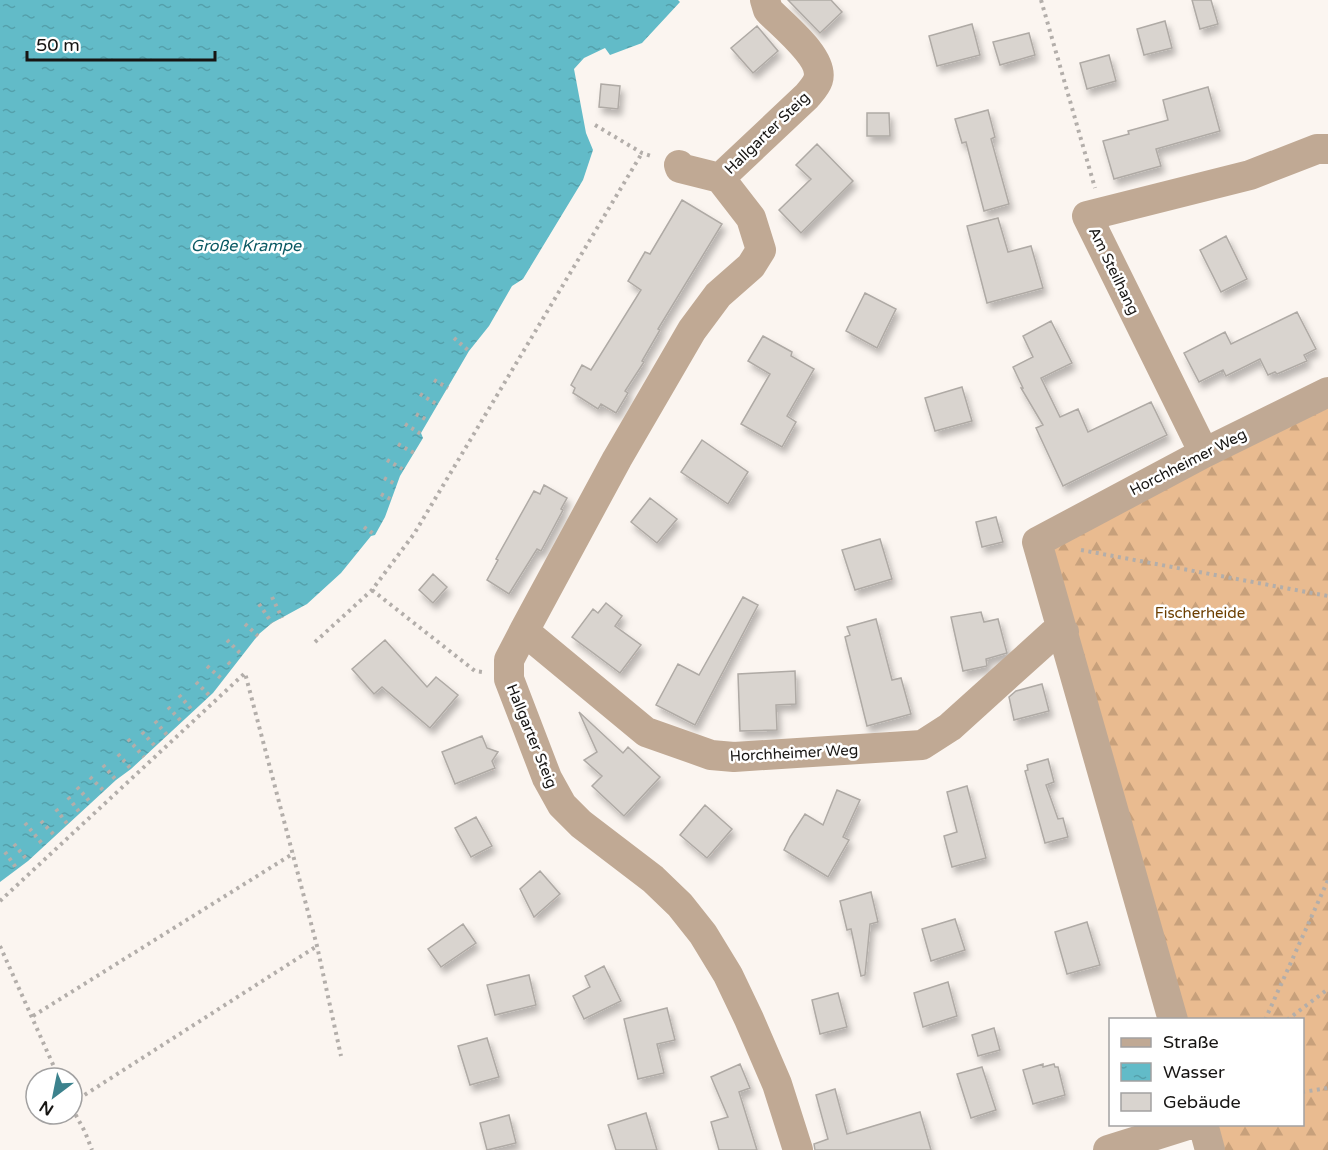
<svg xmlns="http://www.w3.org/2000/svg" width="1328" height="1150" font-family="'Varela Round',sans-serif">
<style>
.forest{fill:url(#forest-firs)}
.water{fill:url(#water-ripples)}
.building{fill:#d9d4cf;stroke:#afaaa5;stroke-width:1.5;filter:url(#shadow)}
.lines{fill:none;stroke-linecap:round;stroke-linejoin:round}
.path{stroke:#b3aeaa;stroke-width:4;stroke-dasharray:3 4.5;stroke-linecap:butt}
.minor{stroke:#c0a994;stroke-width:30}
.labels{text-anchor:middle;stroke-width:5;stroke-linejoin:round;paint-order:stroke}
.street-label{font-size:15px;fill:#171513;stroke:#fff}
.park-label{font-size:15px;fill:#6c3e00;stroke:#fff}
.water-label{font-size:16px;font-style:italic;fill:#0a5963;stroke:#fff}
</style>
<defs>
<pattern id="forest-firs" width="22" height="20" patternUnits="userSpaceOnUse" patternTransform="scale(1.5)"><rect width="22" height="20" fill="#e9bb90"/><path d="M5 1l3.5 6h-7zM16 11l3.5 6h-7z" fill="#c7a07b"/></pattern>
<pattern id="water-ripples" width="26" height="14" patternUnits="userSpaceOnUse" patternTransform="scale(1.5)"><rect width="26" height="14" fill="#62bbc8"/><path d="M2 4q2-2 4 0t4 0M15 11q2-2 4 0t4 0" fill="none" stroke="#54a0ab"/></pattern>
<filter id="shadow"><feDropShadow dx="3.5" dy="6" stdDeviation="3" flood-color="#0004"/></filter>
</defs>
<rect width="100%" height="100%" fill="#fbf5f0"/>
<path class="forest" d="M1328,406V1150H1217L1210,1125L1302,1124V1020L1181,1019L1050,547Z"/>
<path class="water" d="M0,0H678L680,2L642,43L610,55L605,48L584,58L574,69L586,133L593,150L583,180L523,279L512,286L489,326L469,351L421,433L423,438L400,476L385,517L375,535L371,536L341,573L307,604L272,623L259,634L213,693L131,769L116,780L28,861L0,882Z"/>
<path class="building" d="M788,0H831L842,12L820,33Z
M1192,0H1211L1218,24L1200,29Z
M1165,21L1172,48L1144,55L1137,29Z
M972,24L980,55L937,66L929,36Z
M757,26L778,51L753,73L731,48Z
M1029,33L1035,55L1000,65L993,42Z
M1109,55L1116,81L1087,89L1080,63Z
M601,84L620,86L618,109L599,107Z
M1208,87L1220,131L1156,149L1161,166L1114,179L1103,141L1129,134L1128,131L1168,120L1163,100Z
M988,110L995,137L991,139L1009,204L984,211L966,142L962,143L955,119Z
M867,113H889L890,136H867Z
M817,144L853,181L801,233L779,210L811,179L796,165Z
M682,200L722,224L658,329L660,330L642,361L644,362L625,391L628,393L616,413L601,404L598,409L573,393L575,388L571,385L582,365L591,370L641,290L628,281L645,252L650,254Z
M998,218L1008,252L1031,246L1043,288L987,303L967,226Z
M1226,236L1247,279L1221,292L1200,250Z
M865,293L896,309L877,348L846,331Z
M1297,312L1316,349L1304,355L1307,361L1277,374L1275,372L1268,375L1260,359L1226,376L1223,370L1199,382L1184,353L1225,332L1231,344Z
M1051,321L1072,363L1041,378L1060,417L1078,409L1088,432L1151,402L1167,435L1063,486L1036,428L1043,425L1021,388H1023L1013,367L1033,357L1023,336Z
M763,336L792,352L791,356L814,369L787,416L796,422L782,447L741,424L770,374L748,361Z
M962,387L972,421L935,431L925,398Z
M702,440L748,472L728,504L681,472Z
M544,485L567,498L561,509L563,510L541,551L537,549L509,594L487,580L498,560L496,559L534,491L540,494Z
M650,498L677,519L657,543L631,522Z
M996,517L1003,542L982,547L976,522Z
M880,539L892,579L855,590L842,550Z
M433,574L447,587L433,603L419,590Z
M743,597L758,605L695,725L656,705L678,664L699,675Z
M606,603L622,616L615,626L641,645L620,673L572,637L593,609L598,613Z
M981,612L984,622L998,619L1007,653L986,659L987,666L963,671L951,617Z
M876,619L892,680L901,678L911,714L867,726L845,637L850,635L847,627Z
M385,640L427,687L436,677L458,695L430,728L382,687L374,694L352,669Z
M795,671L796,704L776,705L777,730L740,731L738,674Z
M1042,684L1049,711L1014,720L1009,697L1016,691Z
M579,712L623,753L628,747L660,777L624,816L592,786L602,776L584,760L597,752Z
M482,736L487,748L498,752L492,761L495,768L455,784L442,752Z
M1048,759L1054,782L1046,785L1058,819L1063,818L1068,837L1045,843L1025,771L1028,770L1027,765Z
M967,786L986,858L952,867L944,836L957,832L947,792Z
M837,790L860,800L843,837L849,840L828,877L784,850L790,837L805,814L823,825Z
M705,805L732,829L707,858L680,835Z
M476,817L492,846L471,857L455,828Z
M540,871L560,894L534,917L520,889Z
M871,892L878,922L870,924L865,975L861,976L851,929L847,930L840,901Z
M955,919L965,950L931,961L922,929Z
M1087,922L1100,965L1067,974L1055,932Z
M463,924L476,943L441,967L428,949Z
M604,966L621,1001L584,1019L573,996L590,987L585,976Z
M529,975L536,1005L495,1015L487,985Z
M948,982L957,1016L923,1027L914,993Z
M838,993L847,1027L820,1034L812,1000Z
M667,1008L675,1040L657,1044L664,1073L638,1079L624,1019Z
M994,1028L1000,1050L978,1056L972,1035Z
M487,1038L499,1077L470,1085L458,1046Z
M740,1064L750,1088L739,1092L757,1150H719L711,1122L728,1117L711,1077Z
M1043,1064V1067L1054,1064L1055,1067H1058L1065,1095L1033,1104L1023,1070Z
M982,1067L996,1110L971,1118L957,1074Z
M835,1089L847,1134L920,1112L931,1150H815L814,1144L828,1139L816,1095Z
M646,1113L657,1150H616L608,1125Z
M509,1115L516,1143L487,1150L480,1123Z"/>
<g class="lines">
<path class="path" d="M1041,0L1095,188
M595,125L642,153L654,157
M454,338L469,351
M434,380L448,388
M420,394L438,405
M416,414L429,421
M405,424L421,434
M398,444L414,453
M387,460L404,470
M384,478L397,485
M381,494L392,500
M364,527L375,535
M1081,550L1328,596
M372,590L475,671L482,672
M272,597L282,618
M259,604L272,623
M245,624L258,636
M227,640L242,655
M315,642L372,590L414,534L642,153
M228,662L233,667
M207,666L223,680
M196,682L210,696
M179,695L193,711
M168,707L181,721
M155,721L167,735
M142,732L155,746
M128,739L144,757
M118,754L131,769
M103,765L116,780
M90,777L104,791
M77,787L91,803
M68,797L80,813
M56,809L68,825
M41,821L55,836
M25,823L44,846
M14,844L28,861
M5,852L17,869
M0,901L245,673L317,946L341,1056
M0,946L59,1078
M33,1016L294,853
M1265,1020L1328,880
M1287,1020L1328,989
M1302,1092L1328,1088
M72,1103L317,946
M72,1108L85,1132L92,1150"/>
<path class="minor" d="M679,165L680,168L720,178L751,218L761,250L751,266L718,295L692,330L617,459L524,631L509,660V679L547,778L562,805L581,824L653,879L680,905L703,934L728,975L749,1019L777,1084L798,1150
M720,178L807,96C811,91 816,86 818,80C825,58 782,25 768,10L765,0
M1204,453L1087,216L1250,175L1317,149H1328
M524,631L646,732L711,755L734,757L922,745L950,727L1053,634L1064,632
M1173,1020L1037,542L1204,453L1328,392
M1203,1124L1210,1150
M1108,1150L1191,1124"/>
</g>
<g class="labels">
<g class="street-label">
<text transform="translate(767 133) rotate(-44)" y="5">Hallgarter Steig</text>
<text transform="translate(1114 271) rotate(64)" y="5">Am Steilhang</text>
<text transform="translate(1188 462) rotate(-27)" y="5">Horchheimer Weg</text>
<text transform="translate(532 736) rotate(68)" y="5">Hallgarter Steig</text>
<text transform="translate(794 753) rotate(-3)" y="5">Horchheimer Weg</text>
</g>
<g class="park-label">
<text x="1200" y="618">Fischerheide</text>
</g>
<g class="water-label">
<text x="246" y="251">Große Krampe</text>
</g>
</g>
<rect x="1109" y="1018" width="195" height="108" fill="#ffffff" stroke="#a2a1a1" stroke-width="1.5"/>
<rect x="1121" y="1038" width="30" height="9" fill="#c0a994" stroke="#a2a1a1" stroke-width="1.5"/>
<text x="1163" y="1048" font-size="18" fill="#171513">Straße</text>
<rect x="1121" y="1063" width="30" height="18" fill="url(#water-ripples)" stroke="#a2a1a1" stroke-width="1.5"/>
<text x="1163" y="1078" font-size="18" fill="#171513">Wasser</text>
<rect x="1121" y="1093" width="30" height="18" fill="#d9d4cf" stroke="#a2a1a1" stroke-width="1.5"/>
<text x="1163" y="1108" font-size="18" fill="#171513">Gebäude</text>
<g transform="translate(54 1096) rotate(212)"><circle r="28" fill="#ffffff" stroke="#a2a1a1" stroke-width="1.5"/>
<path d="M0-4.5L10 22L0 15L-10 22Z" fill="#3c828d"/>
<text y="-9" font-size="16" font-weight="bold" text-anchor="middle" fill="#171513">N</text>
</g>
<path d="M27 51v9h188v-9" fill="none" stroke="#171513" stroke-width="3"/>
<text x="36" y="51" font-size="18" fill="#171513" stroke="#ffffff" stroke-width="4.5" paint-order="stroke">50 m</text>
</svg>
